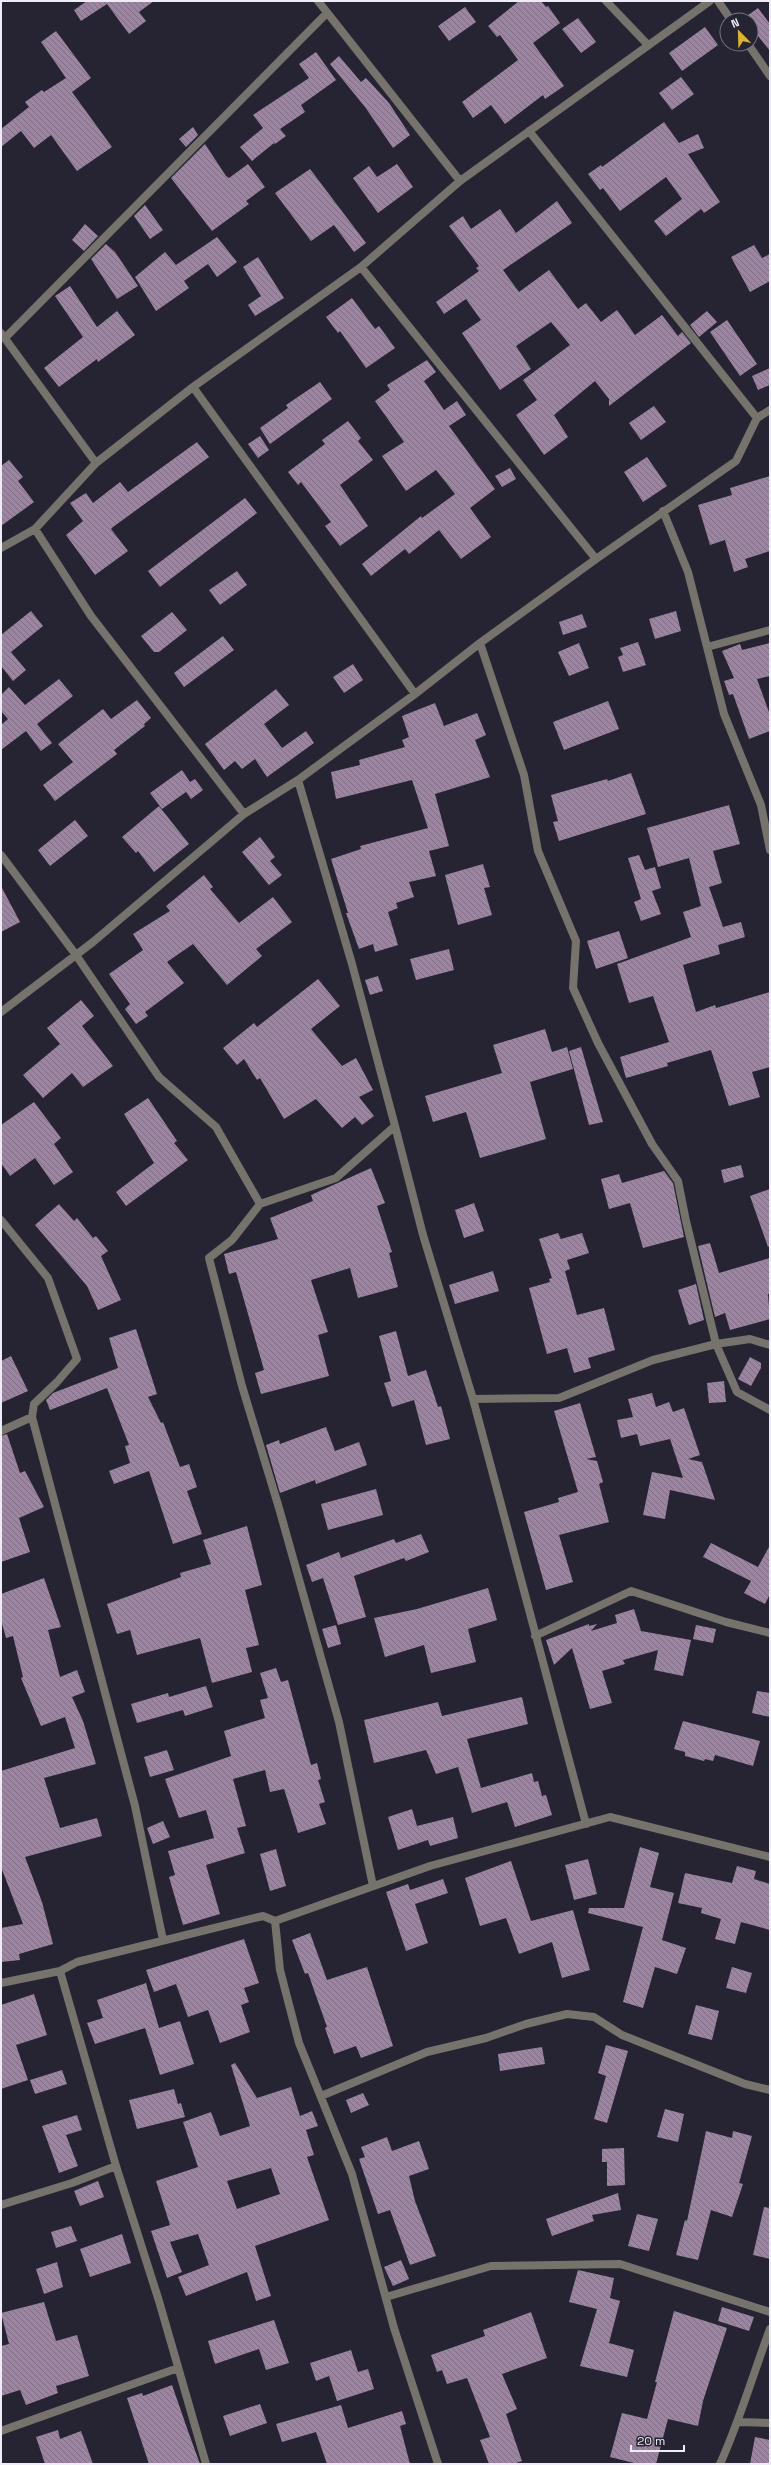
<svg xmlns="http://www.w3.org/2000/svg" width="771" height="2465" font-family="'Space Grotesk',sans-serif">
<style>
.building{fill:url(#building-back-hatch);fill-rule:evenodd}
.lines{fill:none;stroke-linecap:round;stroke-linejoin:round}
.street{stroke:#75736c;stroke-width:8}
</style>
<defs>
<pattern id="building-back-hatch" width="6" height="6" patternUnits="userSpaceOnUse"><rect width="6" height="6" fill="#9c84a2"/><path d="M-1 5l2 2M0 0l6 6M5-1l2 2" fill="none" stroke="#7e6f83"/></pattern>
</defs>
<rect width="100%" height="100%" fill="#262432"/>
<path class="building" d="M87,1H154L139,12L146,21L129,34L107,4L81,21L74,10Z
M519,1H541L546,7L548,6L560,23L533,43L564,86L545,99L543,95L505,124L491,105L473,118L462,102L518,60L500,35L497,37L488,26Z
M465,7L476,22L449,41L438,26Z
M758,8L770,24V51L751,27V20L744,18Z
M578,18L596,42L581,53L562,29Z
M705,27L718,45L682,71L669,53Z
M56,31L91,78L72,92L112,147L77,171L51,135L34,148L21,131L1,147V129L29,107L25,102L42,90L44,92L66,78L41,42Z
M316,52L336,80L301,105L305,112L280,129L286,136L275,144L274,143L252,161L240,147L263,128L253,115L309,78L299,64Z
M339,56L361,82L366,78L389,103L410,135L393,148L365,107L330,64Z
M681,77L694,94L672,110L659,93Z
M664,122L679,143L698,134L704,148L688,154L720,202L704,213L701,209L666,236L654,221L682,199L666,177L620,211L603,188L600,190L588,174L601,165L602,167Z
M193,127L198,135L186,147L179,139Z
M205,144L226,176L229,178L248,164L265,187L246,201L249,204L212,231L171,178Z
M397,164L413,187L378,213L353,178L369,166L377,177Z
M310,169L366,243L354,252L334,225L311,241L275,193Z
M557,201L572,223L503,270L519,292L549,270L578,309L586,303L601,322L617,310L635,335L662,315L678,336L682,332L691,343L609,406V399L595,381L554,415L568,437L544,455L516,415L537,400L523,380L570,345L551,322L516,346L531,369L500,390L462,333L481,320L466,299L444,314L436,302L479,271L476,268L479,266L449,226L463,216L471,229L500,209L516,233Z
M145,205L163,230L150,239L134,216Z
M85,224L98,236L84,251L72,240Z
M217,237L237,262L217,277L208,264L184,281L189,288L156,311L135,277L165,252L176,265Z
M106,244L115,252L138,286L117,299L91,259Z
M754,245L762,258L770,254V281L750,292L731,257Z
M258,257L284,298L255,316L248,305L261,296L243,267Z
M70,286L97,327L117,311L135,335L98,362L97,359L59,387L44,368L83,337L55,296Z
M352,298L375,329L379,326L395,348L366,368L340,331L338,333L326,317Z
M707,311L717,322L699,337L690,325Z
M727,320L757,364L740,376L710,332Z
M427,360L436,372L424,381L444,410L457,401L466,415L449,426L495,489L470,508L491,537L461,559L439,530L409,554L405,549L371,576L362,564L421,516L422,518L455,494L436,470L406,491L382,456L404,442L375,401L390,390L387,385Z
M770,368V385L758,390L752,376Z
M320,382L332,399L270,444L260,428L288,408L286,405Z
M654,406L666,422L641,440L629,423Z
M348,421L361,438L358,441L373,460L340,485L368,526L340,546L325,526L331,522L301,482L298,485L288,472L325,444L322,440Z
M260,436L269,450L258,458L248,444Z
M197,442L209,457L113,527L111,529L128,551L95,575L66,535L83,521L70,503L86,493L93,503L120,482L128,492Z
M647,457L667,486L643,502L624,472Z
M9,460L23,477L18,481L34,502L1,526V466Z
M510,468L516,479L502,487L495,476Z
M770,476V551L745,559L748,567L734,572L725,540L710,545L698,505L732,495L730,488Z
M245,498L257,513L160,587L148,571Z
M237,571L247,585L220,605L209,590Z
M31,611L43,626L11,652L26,670L13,681L1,666V635Z
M676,611L681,631L655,639L649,619Z
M172,612L187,630L159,652H154L141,636Z
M582,614L587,627L563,635L559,622Z
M223,636L234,650L184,687L174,673Z
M638,642L646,665L623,672L618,657L623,655L620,648Z
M579,643L589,668L569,676L558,652Z
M770,643V676L757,679L770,715V731L749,739L733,694L729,695L724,681L734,678L722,651L740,644L742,650Z
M353,664L363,680L344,693L333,677Z
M59,679L73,696L37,724L52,743L41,751L26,731L1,750V725L8,719L1,711V695L9,687L25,705Z
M276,689L289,705L264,724L282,748L306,731L314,743L267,777L255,759L242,769L235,761L224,770L205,744Z
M137,700L151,718L144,724L145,726L114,750L117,754L55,801L43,785L73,762L58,744L103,709L111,719Z
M608,701L619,729L564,750L553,722Z
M435,703L444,726L477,713L486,735L475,740L490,777L435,794L449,846L429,851L436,876L409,882L414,897L396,903L398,908L388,912L398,945L375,952L373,944L359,949L346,913H348L331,859L361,849L360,846L428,828L412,780L336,799L331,772L360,765L359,760L405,747L402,740L409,737L402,716Z
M182,770L190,782L195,779L203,790L191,799L186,792L162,809L150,793Z
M631,773L646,814L559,841L553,822L558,821L551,795L607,779L608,781Z
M729,805L740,844L713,851L722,883L709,887L723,927L741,922L745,937L718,945L720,954L683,965L696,1012L715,1005L716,1008L770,992V1067L752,1072L760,1097L729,1106L711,1050L667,1063L668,1066L626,1078L620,1057L669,1042L653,996L629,1003L617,964L691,937L683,912L701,906L689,858L658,867L647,828Z
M159,806L189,844L154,872L138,851L136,853L122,837Z
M75,820L88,836L50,866L38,850Z
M260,837L275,857L270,861L282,875L269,885L242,852Z
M639,855L645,870L655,867L661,888L652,891L661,914L641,921L634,902L641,899L628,858Z
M483,864L490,887L484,888L492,915L458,925L445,875Z
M204,875L213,887L210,889L239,923L273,897L292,922L256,949L262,956L227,985L193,944L167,962L184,983L145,1012L148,1016L136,1024L125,1009L130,1004L109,974L143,950L133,934L170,911L166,906Z
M1,886L20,922L1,932Z
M619,931L628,958L596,969L587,941Z
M449,949L454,970L416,980L410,959Z
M378,976L383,991L370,995L365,980Z
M318,979L340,1006L311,1029L342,1066L356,1058L373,1090L359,1097L374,1116L362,1125L355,1117L342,1128L316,1099L284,1119L260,1078L257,1080L244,1059L237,1065L223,1048L254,1023L257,1027Z
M81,1000L94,1016L82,1026L113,1066L83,1087L72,1073L43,1098L23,1075L60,1044L47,1028Z
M545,1029L552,1052L567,1047L573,1069L530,1082L546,1139L480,1158L466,1112L433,1122L425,1096L502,1073L493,1045Z
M581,1047L603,1122L589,1125L569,1051Z
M148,1098L177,1141L174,1143L188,1160L126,1206L116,1192L154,1163L124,1114Z
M34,1102L61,1138L54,1144L73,1172L54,1185L35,1158L10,1176L1,1163V1125Z
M741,1165L744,1177L724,1183L721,1170Z
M371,1168L385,1203L377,1206L392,1252L389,1253L398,1287L358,1298L350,1268L311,1280L328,1332L318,1335L329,1376L261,1394L255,1373L264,1370L236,1272L229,1274L224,1254L278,1239L270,1218L313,1201L311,1195Z
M664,1171L673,1183L684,1237L643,1248L630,1203L609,1209L601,1179L619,1174L622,1183Z
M770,1189V1246L768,1247L750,1196Z
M474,1203L484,1231L464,1238L455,1210Z
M59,1204L74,1221L77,1218L93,1238L96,1236L108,1251L101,1256L121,1300L98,1310L87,1286L35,1225Z
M558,1233L561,1239L582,1233L589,1253L567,1260L570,1269L565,1271L577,1315L604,1308L615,1350L588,1358L591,1368L574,1373L567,1348L547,1354L529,1288L550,1282L549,1279L552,1278L539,1239Z
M710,1243L719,1273L770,1258V1294H768L770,1319L730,1330L725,1313L715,1317L698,1246Z
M493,1271L499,1291L455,1304L449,1285Z
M696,1284L704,1320L689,1325L678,1290Z
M136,1329L157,1394L148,1397L161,1423L163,1422L180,1467L189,1464L197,1487L187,1491L202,1534L173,1544L149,1471L114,1484L109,1471L130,1463L125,1446L129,1445L107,1388L50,1410L46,1400L53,1393L118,1368L109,1338Z
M396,1331L408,1376L426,1370L438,1407L441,1406L450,1439L426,1445L414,1400L392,1407L384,1383L391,1381L379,1336Z
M11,1356L28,1391L1,1403V1361Z
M750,1357L761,1363V1368L751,1386L738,1379Z
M724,1381L726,1402L709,1403L707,1383Z
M652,1393L656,1407L669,1402L673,1412L684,1408L700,1455L688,1459L702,1462L715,1500L670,1490L665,1519L643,1515L652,1472L683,1478L670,1439L640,1446L637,1434L621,1438L617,1420L633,1417L628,1399Z
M580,1403L596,1457L586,1459L597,1461L603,1482L599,1484L609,1522L559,1535L573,1582L546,1590L524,1512L559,1502L558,1498L578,1492L554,1411Z
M326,1427L335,1451L359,1442L367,1465L316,1484L315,1480L280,1493L266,1445L279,1440L280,1444Z
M7,1434L20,1473L25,1471L44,1507L19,1518L30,1552L1,1562V1436Z
M376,1489L383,1515L328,1530L321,1504Z
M247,1526L262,1585L245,1590L259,1645L246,1648L252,1672L212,1683L200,1638L137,1655L130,1630L117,1634L107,1604L181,1577L180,1573L211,1564L203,1540Z
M421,1534L429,1552L406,1561L404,1558L354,1576L366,1617L338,1625L323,1578L312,1582L306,1565L339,1552L341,1558L394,1539L396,1543Z
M711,1543L758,1567L770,1545V1594L765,1604L744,1593L751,1581L703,1557Z
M44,1578L61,1627L48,1630L60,1677L77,1670L85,1692L72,1697L83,1721L96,1764L44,1778L60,1828L97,1818L102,1836L25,1857L42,1902L53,1944L19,1954L20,1960L1,1962V1928L23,1924L1,1867V1771L75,1748L65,1717L41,1726L21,1678L23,1677L13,1636L6,1638L1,1620V1594Z
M488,1588L497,1620L468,1629L476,1662L431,1673L424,1645L385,1657L374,1618L417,1609Z
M634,1609L641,1631L691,1640L683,1676L654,1670L658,1650L623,1660L625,1664L602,1671L612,1703L590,1709L572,1648L554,1665L546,1640L589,1624V1626L597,1624L591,1631L617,1623L615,1615Z
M336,1625L341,1644L328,1648L322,1629Z
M696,1625L716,1629L713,1643L693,1639Z
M276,1668L281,1682L288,1680L311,1765L317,1763L321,1779L318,1780L325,1802L319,1804L326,1824L298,1833L284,1789L270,1792L265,1770L233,1779L246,1826L237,1828L245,1853L206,1865L220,1914L183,1925L169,1877L175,1875L168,1851L214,1838L206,1810L179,1818L165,1779L231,1756L224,1731L265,1718L260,1700L268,1698L260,1673Z
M206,1686L213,1707L185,1716L183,1710L137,1723L131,1704L168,1693L169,1697Z
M757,1691L770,1693V1717L752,1713Z
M522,1697L528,1724L467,1739L481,1788L532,1773L534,1782L538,1781L542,1796L546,1795L552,1815L515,1827L507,1802L472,1813L458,1767L436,1774L426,1750L374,1763L364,1720L438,1702L442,1716Z
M683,1721L760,1741L753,1766L715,1755L713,1761L705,1759L704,1761L685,1756V1752L674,1749Z
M167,1750L174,1770L150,1777L144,1757Z
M412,1809L417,1826L453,1817L458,1838L430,1846L428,1840L398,1850L388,1817Z
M163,1821L170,1837L153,1844L147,1828Z
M640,1847L659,1853L650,1887L674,1893L662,1940L686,1948L677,1974L655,1967L643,2008L623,2002L643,1927L588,1913L589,1908H624Z
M276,1849L286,1886L270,1891L260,1854Z
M588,1859L597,1894L574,1900L565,1865Z
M511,1861L531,1921L573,1910L590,1970L562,1978L552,1942L519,1954L506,1918L480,1926L465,1878Z
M737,1866L756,1871L754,1879L770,1884V1930L741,1922L735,1944L715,1939L721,1919L701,1913L702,1908L678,1903L685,1873L732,1883Z
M443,1879L448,1893L415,1904L428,1943L406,1951L386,1892L408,1884L410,1890Z
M310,1933L327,1980L367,1967L393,2046L361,2058L356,2046L334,2054L325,2028L327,2027L308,1973L305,1974L292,1940Z
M244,1939L259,1983L244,1988L249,2002L241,2005L250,2032L220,2043L208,2010L188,2017L176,1984L154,1992L146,1970Z
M732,1967L752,1973L746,1993L726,1988Z
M146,1983L159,2028L180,2021L194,2064L160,2075L145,2028L95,2044L87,2023L103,2018L97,2000Z
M34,1994L47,2035L16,2045L28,2080L1,2089V2005Z
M696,2005L719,2011L712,2040L688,2034Z
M606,2045L628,2051L607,2123L594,2119L606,2076L598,2073Z
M542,2047L545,2064L500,2071L498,2054Z
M235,2063L257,2098L291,2087L300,2116L312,2111L318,2126L306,2130L314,2155L307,2157L329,2220L255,2246L271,2296L256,2301L247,2272L186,2296L178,2277L209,2265L198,2234L170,2242L182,2272L167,2278L151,2231L170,2225L156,2181L198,2167L183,2122L211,2112L220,2136L250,2126L231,2065ZM271,2168L280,2194L237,2209L227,2181Z
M62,2070L67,2084L35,2094L30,2080Z
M174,2089L178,2104L181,2103L185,2117L137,2129L129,2100Z
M363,2093L369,2105L351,2113L346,2100Z
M665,2109L684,2114L678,2142L657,2137Z
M77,2115L82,2130L66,2135L78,2166L59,2173L42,2126Z
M706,2131L732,2138L733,2131L752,2136L739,2183L743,2184L732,2217L711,2210L698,2260L676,2255L685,2220L687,2221Z
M387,2137L392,2151L419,2141L429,2169L409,2176L415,2201L436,2256L410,2265L390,2210L378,2214L359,2159L365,2157L361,2147Z
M624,2148L625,2185L607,2186V2162H602V2149Z
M98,2181L104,2197L80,2206L74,2191Z
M618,2193L621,2210L592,2215L594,2221L552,2236L546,2219Z
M764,2207L770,2208V2259L753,2255Z
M637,2214L658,2219L649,2251L628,2246Z
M71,2226L77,2241L56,2248L51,2232Z
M122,2234L131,2263L90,2277L80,2249Z
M401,2260L409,2279L393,2286L384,2267Z
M57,2262L63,2287L44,2294L36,2269Z
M578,2270L614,2278L610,2298L620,2301L609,2343L634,2350L627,2377L580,2366L597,2309L569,2302Z
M44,2302L56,2341L77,2335L89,2376L56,2386L58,2393L26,2405L20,2390L1,2396V2346L9,2344L1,2313Z
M722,2307L754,2317L749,2331L718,2321Z
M674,2311L727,2328L703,2401L698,2426L668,2419L656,2464H638L610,2457L622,2413L647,2419L657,2382H655Z
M531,2312L547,2358L502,2374L517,2409L506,2414L522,2461L513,2464H489L480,2440L490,2437L467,2378L447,2384L442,2370L437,2372L431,2355L485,2336L483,2330Z
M274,2320L289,2363L266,2370L259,2349L215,2364L208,2341Z
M351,2350L358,2372L368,2369L374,2389L337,2401L329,2376L316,2381L310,2363Z
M172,2385L188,2431L200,2464H149L127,2398L142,2393L143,2396Z
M260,2404L267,2423L230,2436L223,2416Z
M341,2405L348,2428L402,2411L406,2424L400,2426L410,2464H327L316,2432L282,2442L276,2424Z
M58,2430L60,2439L81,2431L93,2464H45L36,2437Z
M755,2437L770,2440V2464H750Z"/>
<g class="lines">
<path class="street" d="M318,1L460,181
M606,1L648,45
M718,1L731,20
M748,44L770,76
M529,131L757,418L770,410
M1,333L96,463
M5,338L327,13
M193,387L415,694
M663,511L688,572L724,714L761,805L770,850
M35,529L91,616L244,814
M1,548L35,529L96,463L193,387L361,267L460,181L710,1
M596,559L736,461L757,418
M480,643L524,775L538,851L576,941L573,988L598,1043L652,1144L678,1181L686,1221L716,1344L737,1392L770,1410
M707,647L770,630
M1,855L76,955L159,1077L216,1127L260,1204L232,1240L209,1258L242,1386L279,1508L339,1722L373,1886
M1,1012L93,942L244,814L298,780L415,694L480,643L596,559L361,267
M395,1126L423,1235L473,1399L559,1398L653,1360L716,1344L750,1339L770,1345
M260,1204L336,1178L395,1126L352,964L298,780
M1,1220L48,1278L77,1359L57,1382L34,1404L32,1417L135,1806L163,1940
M473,1399L586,1824
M1,1431L32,1417
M535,1636L631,1591L726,1622L770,1633
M275,1921L280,1970L299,2043L352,2174L394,2328L438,2464
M60,1971L116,2166L159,2301L206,2464
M1,1983L60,1971L77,1962L263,1916L275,1921L430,1866L610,1817L770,1857
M321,2096L427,2052L486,2038L526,2024L567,2014L594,2017L622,2035L745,2084L770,2090
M1,2205L72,2183L116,2166
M386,2297L491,2266L620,2264L770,2312
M739,2422L770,2423
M1,2431L178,2368
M720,2464C740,2420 753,2374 770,2329"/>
</g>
<rect width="771" height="2465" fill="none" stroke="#eeedf7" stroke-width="4"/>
<g transform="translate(739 32) rotate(337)"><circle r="19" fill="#262432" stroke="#767481"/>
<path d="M0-3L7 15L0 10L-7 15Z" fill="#dab333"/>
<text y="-6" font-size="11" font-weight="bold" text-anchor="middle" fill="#eeedf7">N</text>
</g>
<path d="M631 2445v6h53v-6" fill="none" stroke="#eeedf7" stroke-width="2"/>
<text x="637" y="2445" font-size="12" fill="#eeedf7" stroke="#262432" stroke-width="3" paint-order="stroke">20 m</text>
</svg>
